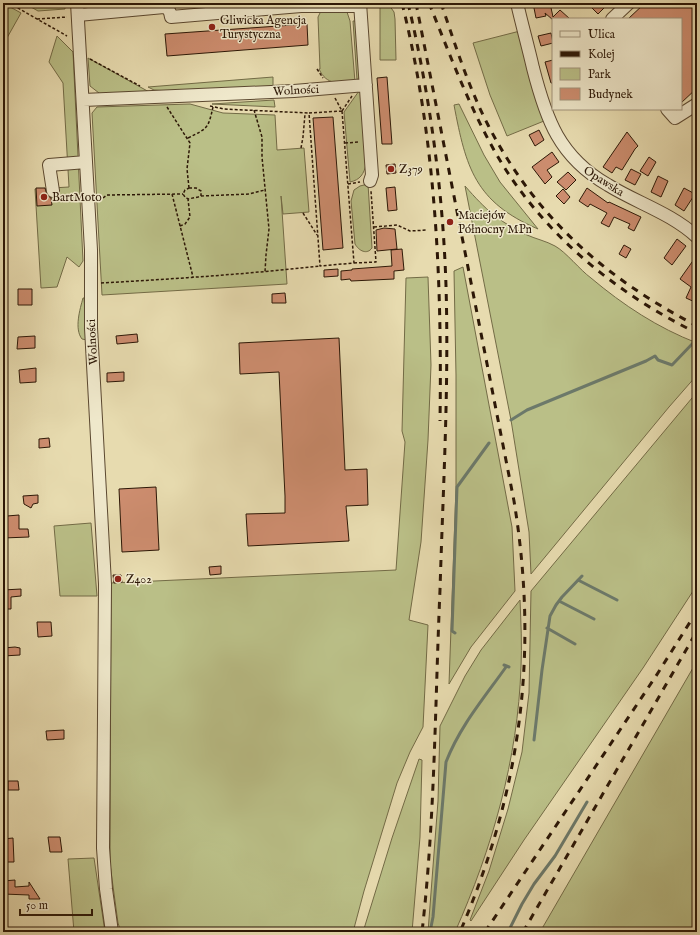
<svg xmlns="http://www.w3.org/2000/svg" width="700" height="935" font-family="'IM FELL English',serif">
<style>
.green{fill:#babf87;stroke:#736b46}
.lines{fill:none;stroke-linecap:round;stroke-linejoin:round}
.stream{stroke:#6c796a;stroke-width:3}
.building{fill:#cd8d6f;stroke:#2c1706}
.minor-casing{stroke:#5b4830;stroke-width:14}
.path{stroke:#2c1706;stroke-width:1.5;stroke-dasharray:3 2;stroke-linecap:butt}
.minor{stroke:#efe8cb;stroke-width:12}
.rail{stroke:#2c1706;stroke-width:3;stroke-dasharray:7 7;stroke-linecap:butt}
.poi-dot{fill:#8f2418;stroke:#efe8cb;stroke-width:1.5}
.labels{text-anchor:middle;stroke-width:3;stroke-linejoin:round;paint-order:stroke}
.poi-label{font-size:12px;fill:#2c1706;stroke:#efe8cb;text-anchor:start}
.street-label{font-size:12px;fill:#2c1706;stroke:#efe8cb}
</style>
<rect width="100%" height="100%" fill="#e7dbaf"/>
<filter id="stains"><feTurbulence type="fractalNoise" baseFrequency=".005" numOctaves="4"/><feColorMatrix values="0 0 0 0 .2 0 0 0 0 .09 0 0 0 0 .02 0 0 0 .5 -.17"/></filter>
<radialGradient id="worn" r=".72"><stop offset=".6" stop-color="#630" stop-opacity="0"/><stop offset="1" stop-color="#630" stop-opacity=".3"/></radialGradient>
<path class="green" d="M3,3L21,13L3,45Z
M24,3H65V9L38,11Z
M384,4L389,5L394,12L395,19L396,60H380V7Z
M346,9L350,21L355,82C339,83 327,86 319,69H320L318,17L321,11Z
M353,21H357L360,76L357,80Z
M520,31L544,121L507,136L490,95L473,43Z
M57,36L73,52L83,261L79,267L67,257L57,287L41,288L35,189L69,187L63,83L49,62Z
M88,58L151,93L100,95L99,93L90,86Z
M273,77V86L182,92L154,90L148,87Z
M359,91L361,94L366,164C364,174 360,180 350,182L344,112Z
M274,100L275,107L212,104Z
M190,104L223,113L275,115L277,150L304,148L309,212L283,214L281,196L287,284L102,295L92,113L97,107Z
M459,104L484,155L500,182L538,229C475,202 466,168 454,105Z
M368,184L372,248C367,255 359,251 355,244L351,201L354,190L360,186Z
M465,186C486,210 498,221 527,235C536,239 546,241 555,246C566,252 580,270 591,278C623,305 658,328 697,343V375L669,407L531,574L529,532L511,420Z
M463,267L512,527L515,591L471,647L449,684L456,488V375L454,271Z
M428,277L431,365L428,440L421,542L409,620L428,625L423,727L410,752L397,783L364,891L353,932H121L118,923L110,864L111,583L396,570L405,442L402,431L406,278Z
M83,298H84L87,340L82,339C74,329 80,309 83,298Z
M697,392V585L643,668L524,840L471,921L470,920L489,871L508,809L522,752L529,693L531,591Z
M91,523L97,596H60L54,526Z
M520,600C521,623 522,645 521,667C518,759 492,849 455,932H428L438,801L440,726L465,676L481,650Z
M697,661V932H540Z
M419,759L422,760L420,837L412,932H363L392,838Z
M94,858L105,932H74L68,859Z"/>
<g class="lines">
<path class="stream" d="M511,420L527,410L646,361L655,356L658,360L672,365L694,342
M578,580L617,600
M559,601L594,619
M547,628L575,644
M455,633L452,631L457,487L489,443
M504,665L509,667
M534,740L542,670L550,616L556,605L562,597L582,576
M430,932L433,917L446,762C460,726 484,698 506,667
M508,932L522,904L534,884L555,856L587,802"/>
</g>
<path class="building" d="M533,3H550L553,17L560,10L570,19H553V20L545,13L546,16L536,18Z
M596,3H599L604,8L598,14L592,8Z
M645,3H697V88L681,103V19H628Z
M307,24L308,45L167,56L165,34Z
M551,33L553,43L541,46L538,36Z
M553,60V83H551L545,62Z
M387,77L392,144H382L377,78Z
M333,117L343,248L323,250L313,118Z
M539,130L544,140L535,146L529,135Z
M627,132L638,146L635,149L622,170L616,167L612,173L603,167Z
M552,152L559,162L547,170L552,177L545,184L532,167Z
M649,157L656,162L648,176L640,171Z
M395,164L396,173L387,174L386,165Z
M631,169L641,174L635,185L625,180Z
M568,172L576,180L566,190L557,182Z
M658,176L668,181L661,197L651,192Z
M395,187L397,210L388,211L386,188Z
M36,188H45L47,195L51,198L52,205L37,206Z
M587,188L608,203L609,202L641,217L634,231L628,228L630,224L614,217L609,227L601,223L607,213L590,204L588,207L579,201Z
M684,188L695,194L684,211L675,205Z
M563,189L570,197L564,204L556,196Z
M384,228L395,229L397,249L377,251L376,230Z
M677,239L686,246L672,265L664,258Z
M624,245L631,249L626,258L619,254Z
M402,249L404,270L394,271V279L351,281L350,279L341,280V271L352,270V269L392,266L391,250Z
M697,255V303L686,298L691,287L680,279Z
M338,269V276L324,277V270Z
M18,289H32V305H18Z
M285,293L286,303H272V294Z
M137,334L138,342L117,344L116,336Z
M35,336V348L17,349L18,337Z
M339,338L345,470L367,469L368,505L346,506L349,541L248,546L246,514L285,513V496L279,372L240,374L239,343Z
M36,368V382L20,383L19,370Z
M124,372V381L107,382V373Z
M49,438L50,447L39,448V439Z
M156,487L159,550L122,552L119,489Z
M38,495V503L33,504L31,508L24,504L23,496Z
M19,515V529H28L29,537L3,538V518H7V516Z
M221,566V574L210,575L209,567Z
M113,575H121L122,582L114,583Z
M21,589V596L11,597V609H3V590Z
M37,622H51L52,636L38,637Z
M15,647L20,648V655L3,656V648Z
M64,730V739L47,740L46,731Z
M8,781H18L19,790H8Z
M48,837H60L62,852H50Z
M13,838L14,862H3V839Z
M15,880V887L29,886V882L40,899H29V895L3,894V881Z"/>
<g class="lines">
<defs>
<path id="minor" d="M77,3L91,250V328L105,584L103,848L106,889L112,932
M360,3L372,175L370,181
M517,3C522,25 528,46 533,68C546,119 559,157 608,185C637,203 671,213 697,237
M78,15L164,7C169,9 170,11 171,17L301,6H360
M612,19L629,3
M83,100L294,91L366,85
M667,109L675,118L697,104
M53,191L49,165L86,162"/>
</defs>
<use href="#minor" class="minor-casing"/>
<path class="path" d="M9,3L67,36
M37,19L67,17
M90,59L140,86
M317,69L323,78
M335,98L342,111L352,96
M210,106L224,109L308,113
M167,107L190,143L187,169L189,188
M254,110L262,137V157L269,229L266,255L265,272
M342,111L354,263L320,266L309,113Z
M188,138C208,128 208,129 213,107
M345,143L359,142
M301,148L303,137L305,114
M348,184L360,182
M189,188H196L201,191V196L198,197L188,199L185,197L183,194L185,190Z
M172,194L193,277
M201,196L249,194L265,190
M99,201L107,195L183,194
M303,213L317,235
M180,226L185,224L190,217L188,199
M374,227L397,225L410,231L427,230
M354,263L376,262L371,191
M101,283C174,279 248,274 320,266"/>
<use href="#minor" class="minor"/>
<path class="rail" d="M402,3C436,140 442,280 440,421
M408,3C430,96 443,191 446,286C449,387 443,489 440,590C435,704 435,819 422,932
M416,3L514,501C539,654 521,790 460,932
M429,3C450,55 470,109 498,157C544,235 617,294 697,333
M441,3C455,44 468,86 488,125C536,218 605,278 697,326
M485,932L656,676L697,611
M523,932L697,631"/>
</g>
<g class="poi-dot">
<circle cx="212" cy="27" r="4"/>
<circle cx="391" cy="169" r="4"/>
<circle cx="44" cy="197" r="4"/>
<circle cx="450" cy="222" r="4"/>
<circle cx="118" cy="579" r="4"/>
</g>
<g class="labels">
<g class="poi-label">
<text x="220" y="24">Gliwicka Agencja<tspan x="220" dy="14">Turystyczna</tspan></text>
<text x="399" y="173">Z379</text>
<text x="52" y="201">BartMoto</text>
<text x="458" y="219">Maciejów<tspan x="458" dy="14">Północny MPn</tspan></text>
<text x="126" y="583">Z402</text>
</g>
<g class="street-label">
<text transform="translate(296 90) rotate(-3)" y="4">Wolności</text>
<text transform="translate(604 181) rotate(33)" y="4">Opawska</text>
<text transform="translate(92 342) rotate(-93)" y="4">Wolności</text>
</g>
</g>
<rect width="700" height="935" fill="none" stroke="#e7dbaf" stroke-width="16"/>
<rect x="4" y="4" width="692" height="927" fill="none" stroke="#2c1706" stroke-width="2"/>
<rect x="8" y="8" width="684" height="919" fill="none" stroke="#2c1706"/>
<rect x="552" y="18" width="130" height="92" fill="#efe8cb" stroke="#a1947c"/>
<rect x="560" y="31" width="20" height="6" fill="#efe8cb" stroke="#a1947c"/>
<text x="588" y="38" font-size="12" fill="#2c1706">Ulica</text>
<rect x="560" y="51" width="20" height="6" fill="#2c1706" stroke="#a1947c"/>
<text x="588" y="58" font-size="12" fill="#2c1706">Kolej</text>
<rect x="560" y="68" width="20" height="12" fill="#babf87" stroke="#a1947c"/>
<text x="588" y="78" font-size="12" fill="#2c1706">Park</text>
<rect x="560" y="88" width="20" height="12" fill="#cd8d6f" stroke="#a1947c"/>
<text x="588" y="98" font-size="12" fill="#2c1706">Budynek</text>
<path d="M20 909v6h72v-6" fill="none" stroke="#2c1706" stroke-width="2"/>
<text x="26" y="909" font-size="12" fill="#2c1706" stroke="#efe8cb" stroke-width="3" paint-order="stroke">50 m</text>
<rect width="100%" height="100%" filter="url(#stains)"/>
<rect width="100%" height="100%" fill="url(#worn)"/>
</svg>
